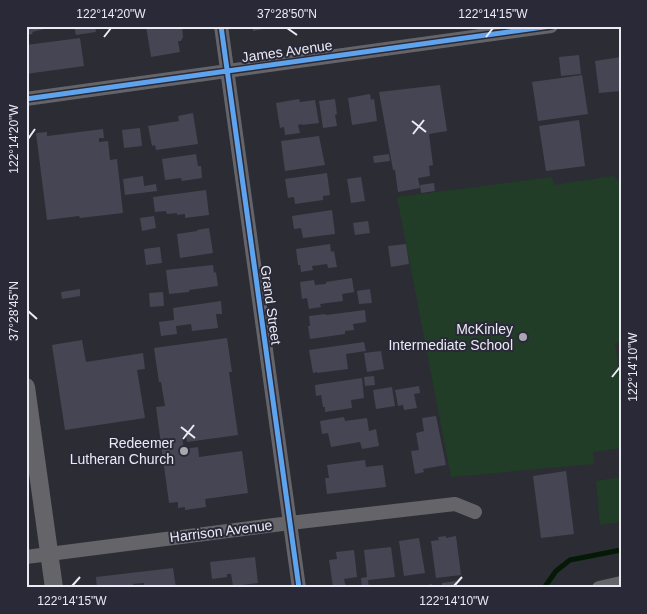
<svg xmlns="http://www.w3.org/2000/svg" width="647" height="614" font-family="Arial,sans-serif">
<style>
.green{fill:#223d27}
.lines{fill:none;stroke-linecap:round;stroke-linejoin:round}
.stream{stroke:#041906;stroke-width:5}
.building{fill:#464553}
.minor{stroke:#656569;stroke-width:14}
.tertiary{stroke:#656569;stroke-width:18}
.cycleway-casing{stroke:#292938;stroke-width:8}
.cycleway{stroke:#60a3ed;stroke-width:5}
.ticks{fill:none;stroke:#ebebf5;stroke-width:2}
.poi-dot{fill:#a8a8b1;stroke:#292938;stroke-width:2}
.labels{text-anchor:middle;stroke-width:4;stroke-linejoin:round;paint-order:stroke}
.street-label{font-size:14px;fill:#ebebf5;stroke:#292938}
.poi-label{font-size:14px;fill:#ebebf5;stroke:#292938;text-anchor:end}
.neatline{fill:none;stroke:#ebebf5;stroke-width:2}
.ticks-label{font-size:12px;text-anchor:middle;fill:#ebebf5}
</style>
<rect width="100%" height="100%" fill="#2c2c34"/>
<path class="green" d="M613,176L621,182V342L615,343L621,386V448L593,452L594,464L451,477L397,197L552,177L554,185Z
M621,477V522L600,525L596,481Z"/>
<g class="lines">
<path class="stream" d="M544,588L556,571L570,560L621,550"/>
</g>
<path class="building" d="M26,26H53V27L32,32L33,34L26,35Z
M74,26H95L96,32L76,35Z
M146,26H182L183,37L181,41H178L180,52L151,57Z
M253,26H274V27L253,31Z
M80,38L84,66L26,74V45Z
M579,55L581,74L561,76L559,57Z
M621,57V91L599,93L595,61Z
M582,75L588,114L538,121L532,82Z
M440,85L447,131L429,134L433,165L429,166L430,176L418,178L420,188L398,192L395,170H393L379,92Z
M370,94L371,100L374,99L377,121L352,125L348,98Z
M299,99L300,102L315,100L319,123L302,125V124L298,125L300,133L285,135L284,127L280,128L276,103Z
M335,99L337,114L335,115L337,126L323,128L319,101Z
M193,113L198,144L156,150L155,145L152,146L148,126L179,121L178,116Z
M579,120L585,166L546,171L539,126Z
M140,128L142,146L124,148L122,130Z
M103,129L104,138H99V142L108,141L110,160L117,159L123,213L80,218L79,216L47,220L36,133L47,132V136Z
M319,136L325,165L285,171L281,141Z
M196,154L198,166H201L202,178L182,181L181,178L165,180L162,159Z
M389,154L390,161L374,163L373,156Z
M327,173L330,195L323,196V200L295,204L294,197L288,198L285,179Z
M143,176L144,186L156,184L157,191L125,195L123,179Z
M361,177L365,201L351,203L347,179Z
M434,183L435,191L421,193L420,185Z
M206,190L209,215L185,218V214L177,215V213L167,214L166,211L155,212L153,197Z
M332,210L335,234L303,238L301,228L294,229L292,216Z
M154,216L156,228L142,231L140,218Z
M368,221L370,233L355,235L353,223Z
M209,228L213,253L180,258L177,234L197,231V230Z
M330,244L331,252L334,251L337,267L328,268L327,264L312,266L313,270L301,272L300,265H298L296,249Z
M406,244L409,264L391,267L388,246Z
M160,247L162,263L146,265L144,249Z
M213,265L214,273L216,272L218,286L189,290V292L169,294L166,270Z
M352,278L354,292L342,294L343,301L320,304L321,307L309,309L307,298L302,299L300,282L314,280L315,285L326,284V282Z
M80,289V296L62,299L61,292Z
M370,289L372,303L359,304L357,291Z
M163,292L164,306L150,307L149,293Z
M221,301L222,314H216L218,328L192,331L191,324L176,326L177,334L161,336L159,322L174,320L173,308Z
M365,310L366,322L353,324L354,330L345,331V334L310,339L308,326H310L309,316L325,314L326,315Z
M227,338L232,372H229L238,435L187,442L186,436L182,437L184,449L198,447L199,457L242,451L248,493L205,499L206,507L185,510V507L178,508V502L169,503L156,407L165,406L161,382H159L154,348Z
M82,340L86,362L143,353L145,369L137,370L145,418L65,430L52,345Z
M364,342L366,351L346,354L348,369L317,373V372L313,373L309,350Z
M381,351L384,369L367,372L364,353Z
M374,376L375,385L365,386L364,377Z
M362,378L364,398L351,400L352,408L325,412V407H323L321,395L316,396L315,385Z
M419,386L420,393L414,394L417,408L404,410L403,405L398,406L395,390Z
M392,387L395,406L376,409L373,390Z
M436,416L446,465L423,469L424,472L415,474L411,451L419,450L416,433L424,431L422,418Z
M344,417L345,421L367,418L369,431L376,429L379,446L362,449L360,442L331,447L328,433L322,434L320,421Z
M365,460L366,467L383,465L386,487L327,494L325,478H329L327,465Z
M566,471L574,534L541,538L533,476Z
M446,536V538L456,536L461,575L436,578L431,541L439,540L438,537Z
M419,538L425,573L404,576L399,541Z
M391,547L395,577L368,580L369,588H362L361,578L367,577L364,550Z
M354,550L357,577L344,579L346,588H340L339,586L333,587L329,560L337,559L336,552Z
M255,557L258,583L233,586L231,574H227V577L212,579L210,562Z
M173,568L176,588H144V583L133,584L134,588H97L96,577Z
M456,581L457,588H442V583Z
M432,584L433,588H418V587Z"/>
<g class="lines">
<path class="minor" d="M221,26L299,588
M26,99L551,26
M26,557L290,523L455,504L475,512
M599,588L621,583"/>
<path class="tertiary" d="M26,387L54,588"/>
<defs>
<path id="cycleway" d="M221,26L299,588
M26,99L551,26"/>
</defs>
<use href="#cycleway" class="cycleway-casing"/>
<use href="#cycleway" class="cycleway"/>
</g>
<path class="ticks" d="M287,28L297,35M104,37L111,28M486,37L493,28M412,121L426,132M413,134L424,120M28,139L35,129M28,311L37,319M612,377L620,367M181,427L195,438M183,439L194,425M72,586L80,577M454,586L462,577"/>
<g class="poi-dot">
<circle cx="523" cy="337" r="5"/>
<circle cx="184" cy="451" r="5"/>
</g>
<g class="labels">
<g class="street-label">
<text transform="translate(287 51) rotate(-8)" y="5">James Avenue</text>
<text transform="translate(271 305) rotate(82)" y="5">Grand Street</text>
<text transform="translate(221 531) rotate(-7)" y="5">Harrison Avenue</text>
</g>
<g class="poi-label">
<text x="513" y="334">McKinley<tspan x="513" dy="16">Intermediate School</tspan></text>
<text x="174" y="448">Redeemer<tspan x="174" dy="16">Lutheran Church</tspan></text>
</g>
</g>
<rect width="647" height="614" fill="none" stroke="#292938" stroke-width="55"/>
<rect x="28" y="28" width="592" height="558" class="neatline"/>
<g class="ticks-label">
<text x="111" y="18">122°14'20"W</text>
<text x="287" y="18">37°28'50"N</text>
<text x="493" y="18">122°14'15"W</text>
<text transform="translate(14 139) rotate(-90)" y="4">122°14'20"W</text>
<text transform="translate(14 311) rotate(-90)" y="4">37°28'45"N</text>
<text transform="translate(633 367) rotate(-90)" y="4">122°14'10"W</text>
<text x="72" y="605">122°14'15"W</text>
<text x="454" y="605">122°14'10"W</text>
</g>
</svg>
